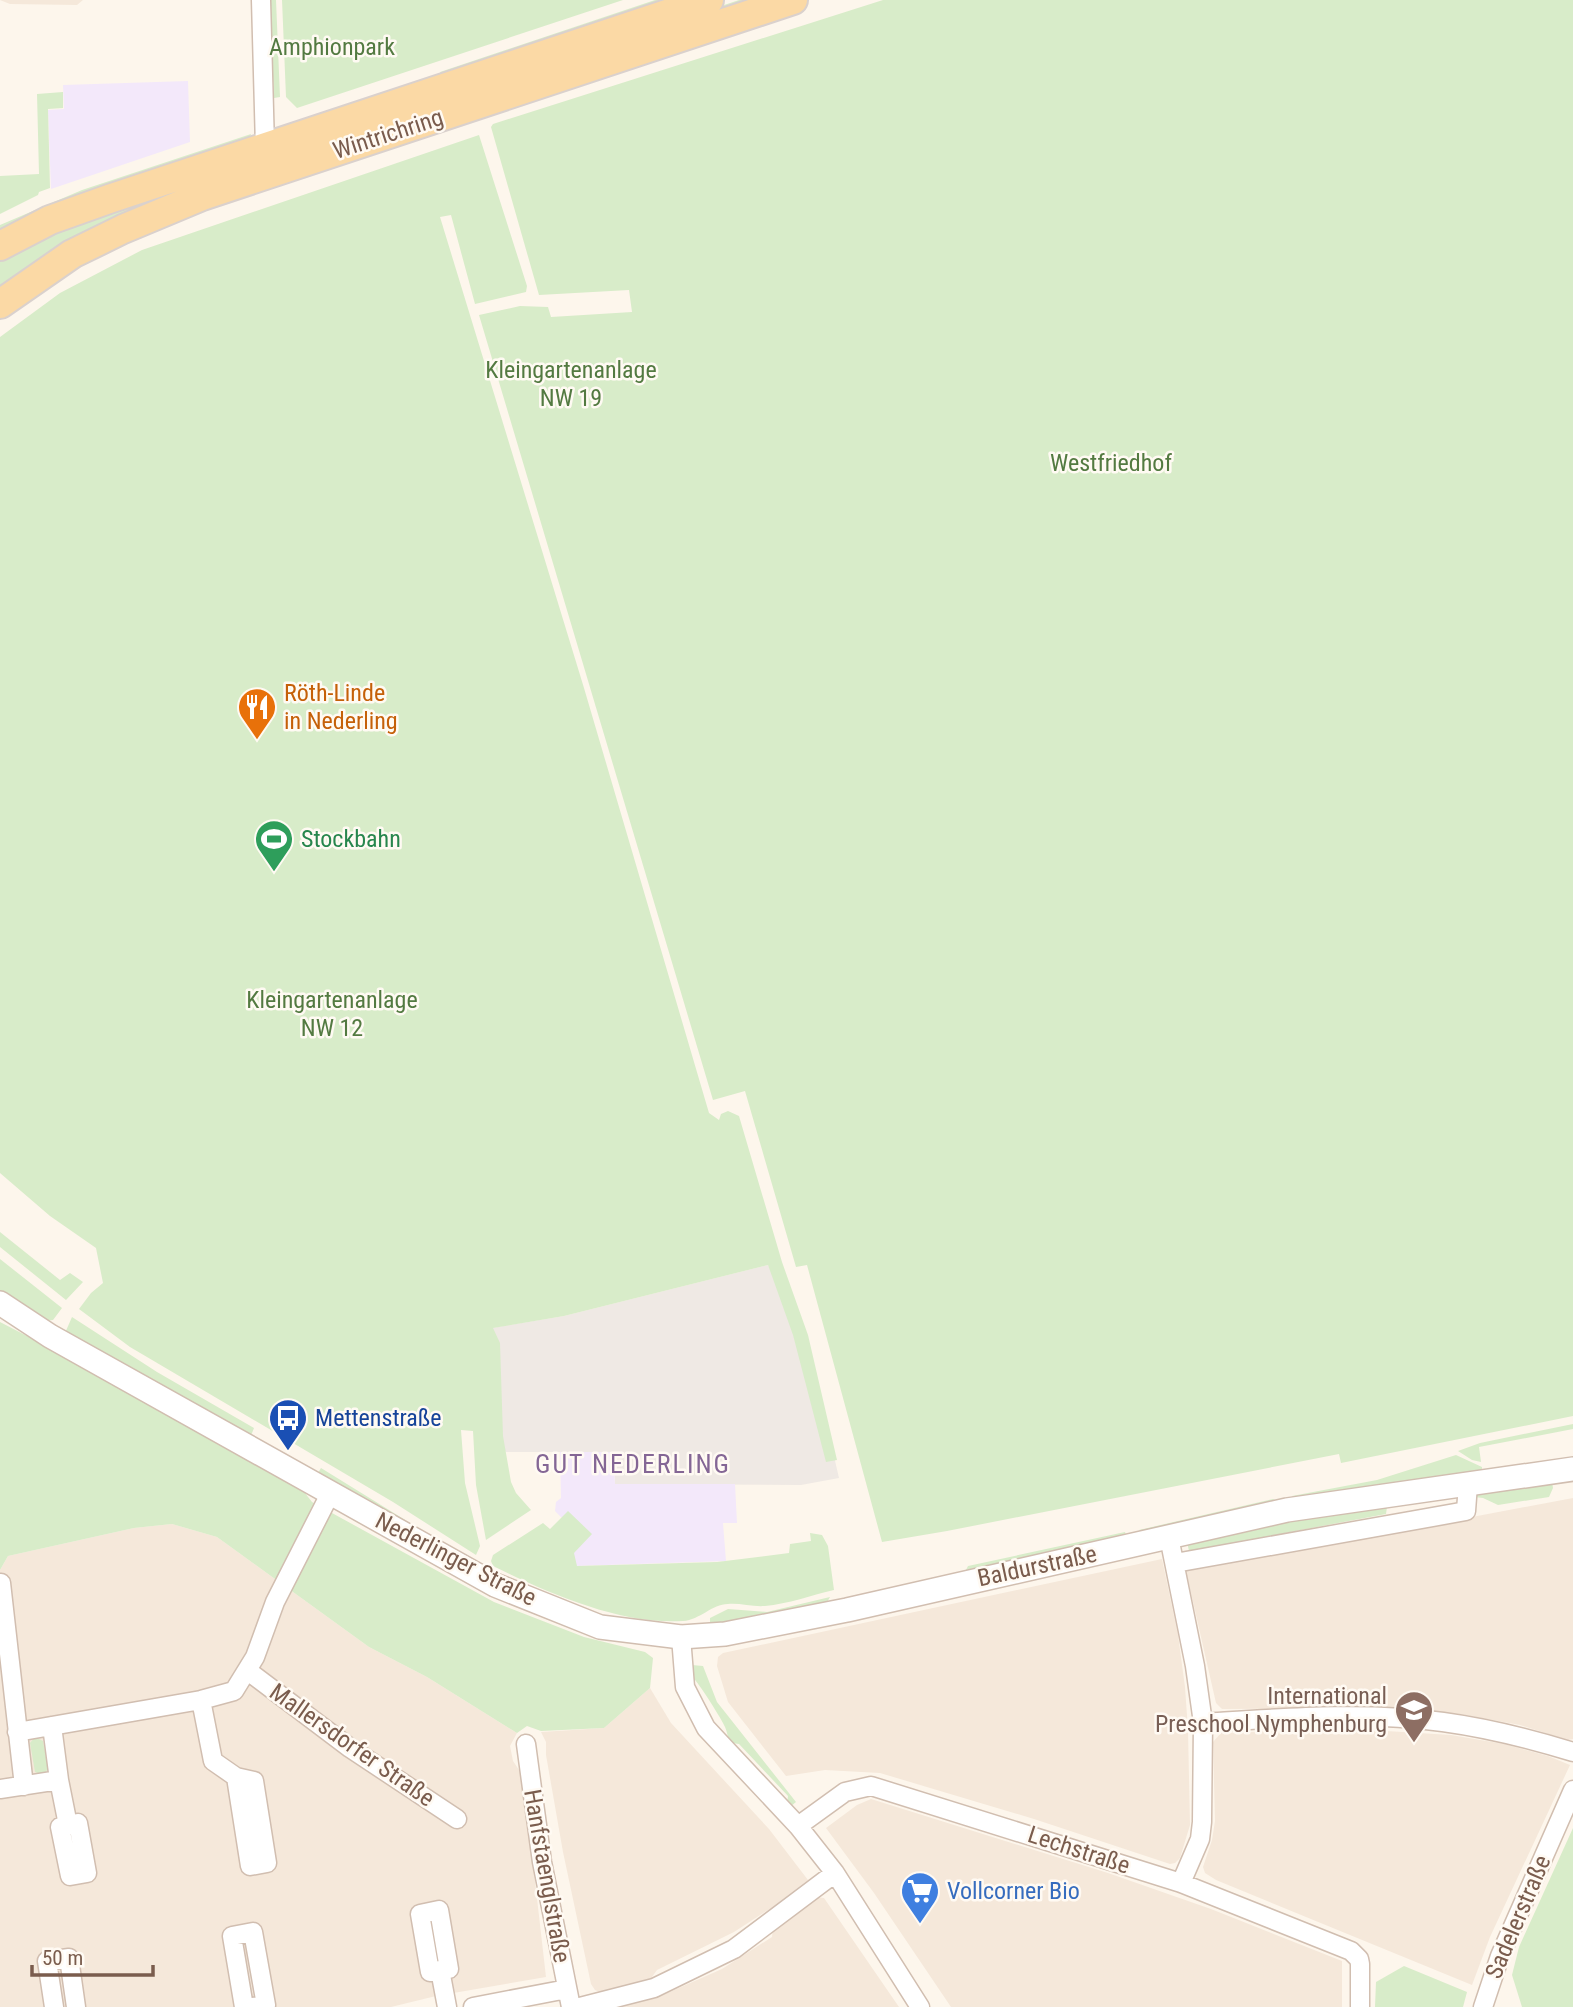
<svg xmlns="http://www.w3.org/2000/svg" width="1573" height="2007" font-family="'Roboto Condensed',sans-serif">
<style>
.residential{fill:#f5e8da}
.industrial{fill:#efe9e4}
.education{fill:#f3e8fa}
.green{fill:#d8ecc9}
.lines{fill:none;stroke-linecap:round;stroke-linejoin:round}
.minor-casing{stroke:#d1beb0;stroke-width:21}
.tertiary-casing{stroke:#d1beb0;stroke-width:26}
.primary-casing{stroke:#dad1cd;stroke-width:32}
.minor{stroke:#fff;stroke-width:18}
.tertiary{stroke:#fff;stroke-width:23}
.primary{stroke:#fbd9a5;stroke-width:28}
.labels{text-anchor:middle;stroke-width:5;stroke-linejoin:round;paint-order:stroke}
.park-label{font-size:24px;fill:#537a41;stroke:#fffaf3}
.street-label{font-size:24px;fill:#7a5c4d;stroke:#fffaf3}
.food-label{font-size:24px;fill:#c56008;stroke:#fffaf3;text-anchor:start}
.leisure-label{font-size:24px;fill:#27864d;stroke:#fffaf3;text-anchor:start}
.transit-label{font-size:24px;fill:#164399;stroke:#fffaf3;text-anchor:start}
.education-label{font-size:24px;fill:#785e54;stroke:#fffaf3;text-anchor:end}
.shop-label{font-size:24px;fill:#366cbe;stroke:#fffaf3;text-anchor:start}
.neighbourhood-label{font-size:26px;letter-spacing:2px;fill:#846695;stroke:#fffaf3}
</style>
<rect width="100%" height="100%" fill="#fdf6ec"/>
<path class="residential" d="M0,0H83L77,5L10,4Z
M1573,1498V1739L1568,1740L1520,1725L1460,1714L1409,1708L1222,1709L1216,1703L1186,1571Z
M172,1524L217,1537L369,1647L427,1677L517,1733L510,1746L513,1761L523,1776L546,1977L436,1996L391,2007H0V1570L8,1556L134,1528Z
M1162,1559L1178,1635L1185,1687L1188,1730L1190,1825L1180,1858L1175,1863L1170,1864L1034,1819L880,1773L825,1770L786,1776L728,1702L717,1666L718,1657L723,1653Z
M650,1688L671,1723L769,1829L808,1880L771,1908L734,1932L657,1970L649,1981L600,1992L595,1990L591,1984L563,1852L546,1755V1742L541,1732L604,1728Z
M1283,1731H1386L1451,1735L1504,1744L1548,1756L1570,1765L1490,1937L1472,1985L1216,1880L1205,1873L1203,1867L1212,1840L1215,1821L1213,1742L1221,1733Z
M871,1799L1108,1873L1211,1909L1342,1961V2007H951L874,1893L826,1828L857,1805Z
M815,1897L824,1898L899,2007H617L656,1998L722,1969L772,1937L773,1928Z"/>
<path class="industrial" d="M768,1265L806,1335L839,1478L801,1485L615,1484L613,1452H506L478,1430L473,1331L564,1316Z"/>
<path class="education" d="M188,81L190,142L51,189L48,110L64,109L63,85Z
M560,1452H613L615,1484H735L737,1523H723L726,1561L576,1566L550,1530L562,1518L555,1511L556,1502L561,1498Z"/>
<path class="green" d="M269,0H276L280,97L274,98Z
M282,0H623L297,108L286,97Z
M655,0H671L442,76L440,72Z
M739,0H757L575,60L0,288V256L39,236Z
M883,0H1573V1416L1341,1463L1339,1454L947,1531L882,1542L807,1265L796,1267L745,1091L713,1100L479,315L520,306L548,307L551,317L632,312L629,290L539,295L491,127L493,124Z
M63,92V108L48,109L50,188L39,192L38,195L0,214V176L39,174L37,94Z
M251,134L250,138L0,231V225L82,190Z
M479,135L527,286L526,292L475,304L451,215L440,217L584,688L709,1113L719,1120L721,1114L728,1111L739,1116L782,1262L808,1335L837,1460L826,1462L793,1335L768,1265L564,1316L493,1328L500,1343L503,1436L511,1482L516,1493L531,1510L486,1540L476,1485L473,1431L461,1430L465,1483L480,1546L476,1555L393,1502L130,1347L79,1309L91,1293L103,1283L96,1248L50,1216L0,1173V337L60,293L142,250Z
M0,1232L60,1280L70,1273L83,1282L66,1300L0,1247Z
M0,1259L62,1308L53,1320L44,1321L0,1292Z
M72,1317L157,1372L254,1428L250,1438L65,1333Z
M0,1322L79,1363L305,1493L312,1502L494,1602L584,1637L645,1652L653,1658L650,1688L604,1728L541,1731L527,1726L517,1733L427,1677L369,1647L217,1537L172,1524L134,1528L8,1556L0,1570Z
M1573,1424V1429L1479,1447L1481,1462L1472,1460L1458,1451L1480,1443Z
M1456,1455L1482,1467V1471L1294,1499L1292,1496L1377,1480Z
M321,1468L436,1539L435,1542L318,1473Z
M1552,1482L1553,1488L1549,1497L1498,1505L1483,1498L1474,1497L1475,1493Z
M1273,1499L1277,1501L1141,1532L1139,1530Z
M1387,1507L1386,1514L1189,1551L1187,1542L1286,1520Z
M568,1511L592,1534L574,1553L577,1566L717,1562L789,1553L790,1544L811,1541L810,1533L822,1535L828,1546L834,1590C812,1595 788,1604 765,1606C753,1607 740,1603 728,1604C712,1604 700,1620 683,1621C620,1625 548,1593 493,1566L491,1561L493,1555L543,1523L550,1529Z
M1125,1532L1126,1535L966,1570L968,1566Z
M830,1597L826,1604L710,1626V1618L728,1609L767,1612Z
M692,1665L703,1666L717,1702L796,1802L791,1806L787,1803L788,1796L739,1744L732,1743C727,1738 728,1734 725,1727C723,1721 697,1680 693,1678Z
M35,1737L43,1741L48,1769L43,1775L35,1772L30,1743Z
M1573,1828V2007H1522L1512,1975L1519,1947Z
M1404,1966L1467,1992L1463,2007H1375L1376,1982Z"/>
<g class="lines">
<defs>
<path id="minor" d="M261,0L265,147
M1169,1537L1195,1666L1203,1723L1202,1822L1200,1839L1181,1883
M1175,1563L1466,1511L1468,1484
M1,1583L24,1786
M681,1637L685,1687L706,1728L798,1826L835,1873L920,2007
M248,1671L350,1748L457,1819
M201,1700L213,1761L236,1777L254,1781L267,1863L250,1866L236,1777
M1203,1723C1282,1718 1364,1711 1443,1722C1487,1728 1531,1739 1573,1752
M17,1732L201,1700L234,1691L255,1657L275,1602L331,1492
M526,1744L542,1862L571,2007
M59,1780L68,1825
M0,1789L59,1780L52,1726
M78,1823L87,1873L70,1876L60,1827Z
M798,1826L845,1792L871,1786L1181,1883L1351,1951L1359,1959L1360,1964V2007
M439,1910L449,1969L430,1972L420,1914Z
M440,1970L447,2007
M54,2007L47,1961L69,1958L76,2007
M244,2007L232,1936L253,1932L266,2005L253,2007
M473,2007L567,1989
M580,2007L654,1988L734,1949L835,1873
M1483,2007L1500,1956L1573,1790"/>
<path id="tertiary" d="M0,1303L50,1336L495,1585L600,1627L681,1637L725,1634L847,1610L1287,1510L1573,1469"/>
<path id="primary" d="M0,246L50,220L109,199L709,0
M0,304L72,254L123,229L202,196L793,0"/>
</defs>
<use href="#minor" class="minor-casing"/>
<use href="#tertiary" class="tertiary-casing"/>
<use href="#primary" class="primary-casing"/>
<use href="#minor" class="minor"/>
<use href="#tertiary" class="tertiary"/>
<use href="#primary" class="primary"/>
</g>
<defs>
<symbol id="restaurant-pin" viewBox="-11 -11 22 30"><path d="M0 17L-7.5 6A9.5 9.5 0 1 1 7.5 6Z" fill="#e8710a" stroke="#fffaf3"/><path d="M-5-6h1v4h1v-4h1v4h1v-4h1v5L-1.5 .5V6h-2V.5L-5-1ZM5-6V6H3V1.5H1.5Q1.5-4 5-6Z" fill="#fff"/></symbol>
<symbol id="stadium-pin" viewBox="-11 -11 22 30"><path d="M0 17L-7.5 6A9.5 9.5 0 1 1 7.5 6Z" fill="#2e9e5b" stroke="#fffaf3"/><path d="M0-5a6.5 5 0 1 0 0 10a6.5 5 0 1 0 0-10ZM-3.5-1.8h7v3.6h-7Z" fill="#fff"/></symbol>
<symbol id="bus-pin" viewBox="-11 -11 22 30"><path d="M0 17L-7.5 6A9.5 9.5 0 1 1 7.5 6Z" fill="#1a4fb4" stroke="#fffaf3"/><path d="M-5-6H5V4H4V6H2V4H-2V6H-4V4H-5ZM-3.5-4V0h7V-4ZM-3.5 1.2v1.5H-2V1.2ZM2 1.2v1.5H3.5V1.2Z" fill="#fff"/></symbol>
<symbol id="school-pin" viewBox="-11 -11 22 30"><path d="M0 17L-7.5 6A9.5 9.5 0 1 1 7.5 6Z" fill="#8d6e63" stroke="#fffaf3"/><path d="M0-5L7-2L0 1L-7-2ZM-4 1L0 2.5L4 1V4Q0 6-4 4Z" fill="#fff"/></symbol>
<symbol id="supermarket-pin" viewBox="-11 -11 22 30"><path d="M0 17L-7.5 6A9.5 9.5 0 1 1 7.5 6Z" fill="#3f7fe0" stroke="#fffaf3"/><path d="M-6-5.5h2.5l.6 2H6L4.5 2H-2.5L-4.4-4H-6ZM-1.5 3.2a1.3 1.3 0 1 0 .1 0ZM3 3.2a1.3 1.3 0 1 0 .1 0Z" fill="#fff"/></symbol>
</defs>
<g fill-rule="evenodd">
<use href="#restaurant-pin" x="235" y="685" width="44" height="60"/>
<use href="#stadium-pin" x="252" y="817" width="44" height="60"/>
<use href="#bus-pin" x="266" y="1396" width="44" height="60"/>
<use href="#school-pin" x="1392" y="1688" width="44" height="60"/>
<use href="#supermarket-pin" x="898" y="1869" width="44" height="60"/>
</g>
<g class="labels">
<g class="park-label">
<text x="332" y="55">Amphionpark</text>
<text x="571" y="378">Kleingartenanlage<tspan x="571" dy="28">NW 19</tspan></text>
<text x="1111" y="471">Westfriedhof</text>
<text x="332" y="1008">Kleingartenanlage<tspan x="332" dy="28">NW 12</tspan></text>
</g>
<g class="street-label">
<text transform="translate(388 134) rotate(-18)" y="8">Wintrichring</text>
<text transform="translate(456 1559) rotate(27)" y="8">Nederlinger Straße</text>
<text transform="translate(1037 1566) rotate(-12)" y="8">Baldurstraße</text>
<text transform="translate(352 1745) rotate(35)" y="8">Mallersdorfer Straße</text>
<text transform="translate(1079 1850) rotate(18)" y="8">Lechstraße</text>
<text transform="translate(547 1876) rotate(80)" y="8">Hanfstaenglstraße</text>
<text transform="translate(1518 1917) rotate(-67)" y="8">Sadelerstraße</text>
</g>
<g class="food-label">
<text x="284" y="701">Röth-Linde<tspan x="284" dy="28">in Nederling</tspan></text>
</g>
<g class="leisure-label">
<text x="301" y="847">Stockbahn</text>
</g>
<g class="transit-label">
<text x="315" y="1426">Mettenstraße</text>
</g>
<g class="education-label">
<text x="1387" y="1704">International<tspan x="1387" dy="28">Preschool Nymphenburg</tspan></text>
</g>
<g class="shop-label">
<text x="947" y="1899">Vollcorner Bio</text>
</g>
<g class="neighbourhood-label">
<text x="633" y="1473">GUT NEDERLING</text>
</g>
</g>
<path d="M32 1965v10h121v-10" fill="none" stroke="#7a5c4d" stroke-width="3.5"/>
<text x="42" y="1965" font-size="21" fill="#7a5c4d" stroke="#fffaf3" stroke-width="5" paint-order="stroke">50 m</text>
</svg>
